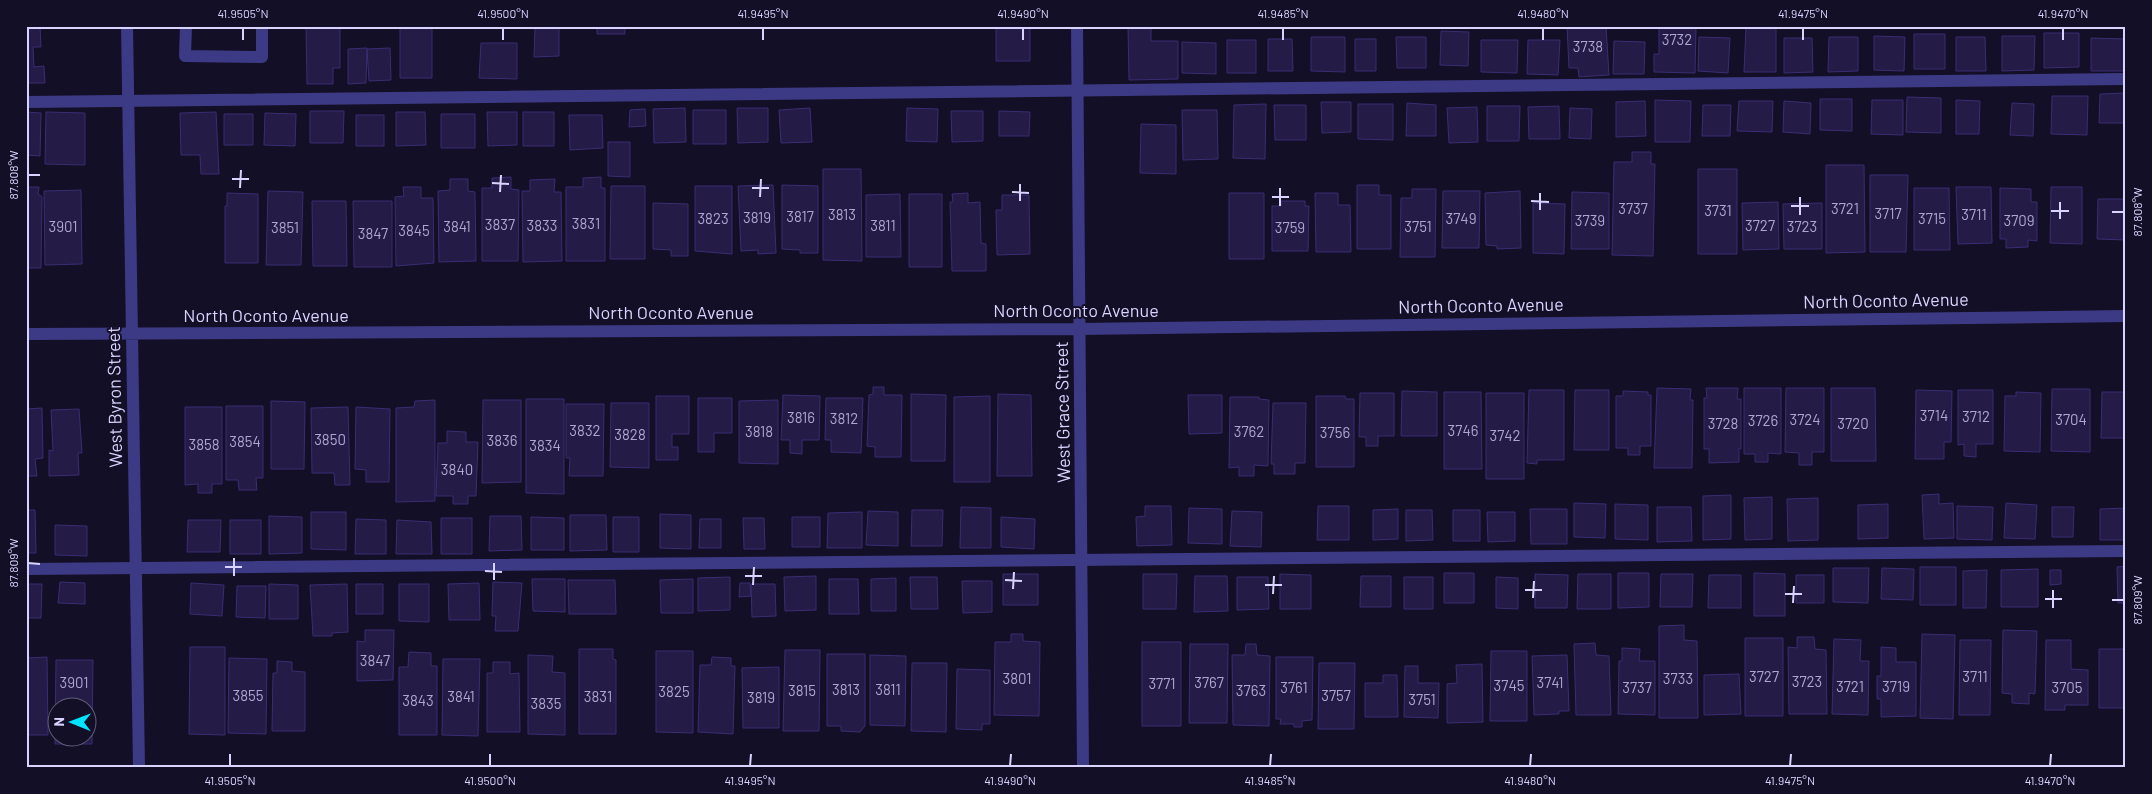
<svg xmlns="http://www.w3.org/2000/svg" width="2152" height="794" font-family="Barlow,sans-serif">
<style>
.building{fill:#241b47;stroke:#3b2d73;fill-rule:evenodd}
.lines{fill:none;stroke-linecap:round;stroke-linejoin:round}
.service{stroke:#3d3a85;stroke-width:12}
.minor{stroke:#3d3a85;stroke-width:12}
.ticks{fill:none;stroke:#d9d4ff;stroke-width:2}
.labels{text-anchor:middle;stroke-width:4;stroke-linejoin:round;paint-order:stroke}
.number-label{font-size:15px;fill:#aca6d1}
.street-label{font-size:18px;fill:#d9d4ff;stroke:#130f26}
.neatline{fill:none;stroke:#d9d4ff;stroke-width:2}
.ticks-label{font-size:12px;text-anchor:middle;fill:#d9d4ff}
</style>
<rect width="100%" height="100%" fill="#130f26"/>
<path class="building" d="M26,26H40L41,47H33L34,67L44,66L45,83H26Z
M306,26H340V68H333V84H307Z
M400,26H432V78H400Z
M597,26H625V34H597Z
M1128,26H1151V41H1178V79L1129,80Z
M1567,26H1606L1609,75L1579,77L1578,68H1569Z
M1659,26H1696L1695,73L1654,72V54H1659Z
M1746,26H1776V72H1744Z
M535,27H559V56L534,57Z
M996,28H1030V61H996Z
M1441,31L1469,32L1468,66L1440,65Z
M2044,33H2079V67L2044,68Z
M1914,34H1945V69H1914Z
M1874,36L1905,37L1904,71L1874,70Z
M2002,36H2035L2034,70L2002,71Z
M1311,37H1345V72L1311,71Z
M1396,37H1426V68H1397Z
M1699,37L1730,38L1728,73L1698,71Z
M1829,37H1858V71L1828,72Z
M1956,37H1985L1986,71H1956Z
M1784,38H1812L1813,72L1784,73Z
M2091,38L2126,39V71H2091Z
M1268,39H1292L1293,71H1268Z
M1355,39H1376V71H1355Z
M1227,40H1256V73H1227Z
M1481,40H1518L1517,73L1481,72Z
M1528,40H1560L1558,75L1527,74Z
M1614,41L1645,42L1644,74H1613Z
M1182,42L1216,43V74L1182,73Z
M481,43H517V79L479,78Z
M367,48L366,83L348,84V49Z
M390,48L391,80L369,81L367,49Z
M2126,93V123H2099L2100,94Z
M2052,96H2088L2087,135L2051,134Z
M1907,97L1941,98V133L1906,132Z
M1820,99H1852V131L1820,130Z
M1655,100L1691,101L1690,142H1655Z
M1872,100H1903V135L1871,134Z
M1956,100L1980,101L1979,134H1956Z
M1645,101L1646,136L1616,137V102Z
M1739,101H1773L1772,132L1737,131Z
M1784,101L1811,103L1810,134L1783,132Z
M1321,102H1351V132L1322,133Z
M1407,103L1436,105V136H1406Z
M2012,103L2034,104L2033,136L2010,135Z
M1266,104L1265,159L1233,158L1234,105Z
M1358,104H1393V140L1358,139Z
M1274,105H1306V140H1275Z
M1703,105H1731L1730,136H1702Z
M1487,106H1520L1519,141H1487Z
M1559,106L1560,139H1529L1528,107Z
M1477,107L1478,142L1449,143L1447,108Z
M685,108L686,142L654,143L653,109Z
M737,108H768V142L738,143Z
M810,108L812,142L781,143L779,110Z
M907,108L938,109L937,142L906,141Z
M1570,108L1592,109L1591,139L1569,138Z
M645,109L646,126L629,127L630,110Z
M693,110H726V144H693Z
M1182,110H1217L1218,159L1183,160Z
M310,111H344L343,143H310Z
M951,111H983V141L952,142Z
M999,111L1030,112L1029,136H999Z
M26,112L41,113L40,156L26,155Z
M46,112L85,113V165L45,164Z
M216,112L219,174H201L200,155H181L180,113Z
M396,112H425L426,145L396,146Z
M487,112H517V145L488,146Z
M523,112H554V146H523Z
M265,113L296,114L295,146L264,145Z
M224,114H253V145H224Z
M441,114H475V148H441Z
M356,115H384V146H356Z
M569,115H602L603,148L570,150Z
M1141,124L1176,125V174L1140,173Z
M608,142H630V177L608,176Z
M1632,152H1651V164H1655L1653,256L1612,255L1614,162H1632Z
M1826,165H1864L1865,252L1826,253Z
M823,169H861L862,261L823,260Z
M1698,169H1737V254H1698Z
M1870,175H1908L1906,252H1870Z
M511,177V189L519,190L518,261H482V188H492V178Z
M601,177V188H605V261H566V187H583V178Z
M450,179H468V191L475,192L476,261L439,262L438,191L450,190Z
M555,179L554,192H561L562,261L523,262L522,191H530V180Z
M773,185L776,253L758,254V250L741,251L738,186Z
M782,185L818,186V253H800V250L782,249Z
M1357,185H1379V195H1391V249H1357Z
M611,186H645V259H610Z
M695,186H732V254L695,251Z
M26,187H39L38,194L42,197L41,268H26Z
M403,187H421V198H433L434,263L396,266L395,197L404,196Z
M1956,187H1991L1992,243L1958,244Z
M2051,187H2082V244L2050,243Z
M1914,188H1949L1950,250H1914Z
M2000,188L2031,189V202H2037V241L2028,240V247L2006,248V239H2000Z
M1412,189H1436L1435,257H1400L1401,198H1412Z
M81,190L82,264L45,265L44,191Z
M268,191L303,192L301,265H266Z
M1443,191H1480L1479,248H1442Z
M1520,191L1521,248L1497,249V246L1486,245L1485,193Z
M1572,192L1609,193V249H1571Z
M227,193L258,194V263H225V206H227Z
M968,193V203L980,202L981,243L986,244V271H952L950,202H953L952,194Z
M1229,193H1264V259H1229Z
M1315,193H1338V205H1350L1351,252H1316Z
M900,194L901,257H866V195Z
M909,194H942V267H909Z
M1002,195H1029L1030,254L997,255L996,210H1002Z
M2098,199H2126V240L2097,239Z
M312,201H346L347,266H313Z
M353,201H392V267H354Z
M1281,201H1305V206H1309L1308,251H1272V206H1281Z
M1778,202L1779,249L1743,250L1742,203Z
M653,203L688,204V256H671V250L653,249Z
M1533,203L1565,204L1564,254L1533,253Z
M1822,203V249H1784L1783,204Z
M873,387H884V395H902L901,457H875V447L867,446L869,395L873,394Z
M1657,388L1691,389L1690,400H1693L1692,468H1654Z
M1706,388H1738L1737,399H1741V449L1739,448V462L1709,463V449H1704V398H1707Z
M1744,388H1781V454L1768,453V462H1755V454H1744Z
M1786,388H1824V452H1812V465H1799V453L1785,452Z
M1831,388H1875L1876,461H1831Z
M2052,389H2090V452L2051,451Z
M1529,390H1564V460H1537V464L1527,463Z
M1575,390H1609V450H1574Z
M1916,390L1952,391L1951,442H1944V459H1915Z
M1958,390H1993V444H1976V457L1964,456V444L1958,445Z
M1402,391L1437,392V436H1401Z
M1623,391L1648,392V395H1651V446H1640V455H1628V448H1616V396H1623Z
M1444,392H1481L1482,469H1444Z
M2016,392L2041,393L2040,452L2004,451L2005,396H2016Z
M2102,392H2126V438H2101Z
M1360,393H1394V436H1378V446H1366V437H1359Z
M1486,393H1524V479H1486Z
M911,394L946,395L945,461H911Z
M998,394L1031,395L1032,476H997Z
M783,395L820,396L819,440H802V454L790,453V440H781Z
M1188,395H1222V433L1189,434Z
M656,396H689V434H672V447H678V460H656Z
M990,396V482H954V397Z
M1316,396H1345L1346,399H1354V467H1316Z
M1230,397H1259V399L1269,400L1268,466L1254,465V476H1239V467L1229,468Z
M698,398H732V433H714V452H698Z
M826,398H863L861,453L831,452V440H825Z
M526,399H564V494L526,493Z
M435,400V501L396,502V408L414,407L415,401Z
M483,400H521V482L482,483Z
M778,400V464L739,463V401Z
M271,401L305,402L304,469H271Z
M611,403H649V468L610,467Z
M1273,403H1306L1305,463H1295V474H1274V464H1271Z
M566,404H604L603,476H569L570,458H566Z
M226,406H263V478H256L257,490H239L238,480H226Z
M185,407H222V484H212V493H198V484L185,485Z
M348,407L350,485H335L334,473H312L311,408Z
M356,407L390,409L389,482H366V470L355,469Z
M42,408L43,458L35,459L37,476H26V409Z
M79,409L82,453H78L79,475L49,476V450L53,451L51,410Z
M447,431L466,432V442H478L476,496H468V504H453V496H436L438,443H447Z
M1939,494V504L1953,503L1954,538L1924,539L1922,495Z
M1731,495V539L1703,540V496Z
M1772,497V539L1745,540L1744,498Z
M1818,498V540L1788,541L1787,499Z
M1574,503L1606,504L1605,538L1574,537Z
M2006,503L2037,505L2035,539L2004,538Z
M1615,504L1648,505V540L1615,539Z
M1888,504V538L1858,539V505Z
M1145,506H1171L1172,545L1137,546L1136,517L1145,516Z
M1318,506H1349V540H1317Z
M1957,506L1993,507L1992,540L1957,539Z
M961,507L991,508V548H960Z
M1657,507H1691L1692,541L1657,542Z
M2052,507H2074L2073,537H2052Z
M1189,508L1222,509V544L1188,543Z
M2126,508V540H2100V509Z
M1398,509V539L1373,540V510Z
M1530,509H1567V544H1531Z
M26,510H35L36,553H26Z
M912,510H943L942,546H911Z
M1406,510H1432L1433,540L1406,541Z
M1453,510H1480V541H1453Z
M868,511L898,512V546L866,545Z
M1232,511L1262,512L1261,547L1230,546Z
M311,512H346V550L311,549Z
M862,512V548H827L828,513Z
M1487,512H1515V541L1488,542Z
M660,514L691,515V549L660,548Z
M570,515H606L607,550L570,551Z
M269,516L302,517V553L269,554Z
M490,516H521L522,550L489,551Z
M531,517L564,518V550H531Z
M613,517H639V552H613Z
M792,517H820V547H792Z
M1001,517L1035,519L1034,549L1001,547Z
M441,518H472V554H441Z
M743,518H764L765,549H744Z
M356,519L386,520V554H355Z
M700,519H721V548H699Z
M188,520H221L220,552H187Z
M230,520H261V554H230Z
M397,520L431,522L432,554H396Z
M55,525L87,526V556L55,555Z
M2126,566V603H2118L2117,567Z
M1920,567H1956V605H1920Z
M1833,568H1869L1868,603L1833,602Z
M1882,568L1914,569L1913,600L1881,599Z
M2038,569V607H2001V570Z
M1987,570L1986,608H1963V571Z
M2050,570H2061V584L2050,585Z
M1444,573H1474V603H1444Z
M1618,573H1649V607L1618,608Z
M1754,573L1785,574V616H1754Z
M1003,574H1038V605H1003Z
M1143,574H1177L1176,609H1143Z
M1280,574L1311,575V609H1280Z
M1535,574L1568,575L1567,608H1535Z
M1578,574H1611V609H1577Z
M1661,574H1693L1692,607H1660Z
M1709,575H1741V608H1708Z
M1796,575H1824V603H1796Z
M816,576V610L785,611L784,577Z
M1195,576H1227L1228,611L1194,612Z
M1361,576H1391V607H1360Z
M730,577V610L698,611V578Z
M910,577H937L938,609H911Z
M1237,577H1268L1269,609L1237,610Z
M1404,577H1433V609H1404Z
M1496,577L1518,578V609L1496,608Z
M896,578V611H871V579Z
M532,579H565V612L533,611Z
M693,579V613H661L660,580Z
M829,579H858L859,614H829Z
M568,580H615L616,614H569Z
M962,581H992V612L963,613Z
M60,582L85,583V604L58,603Z
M493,582L522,583L518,631H495L496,616H492Z
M191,583L224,585L222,616L190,614Z
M479,583L480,620H449L448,584Z
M740,583H750L751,596L739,597Z
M26,584H42L41,618H26Z
M269,584L298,585V619H269Z
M347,584L348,632L332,633V636H313L310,585Z
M356,584H383V614H356Z
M399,584H429V622L399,621Z
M751,584H775L776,616L752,617Z
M237,586H266L265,618L236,617Z
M1684,625V640L1697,641L1698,718H1659V626Z
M365,630H394L393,680L357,681V641L365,642Z
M2003,630L2037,631L2035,694L2029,693V704L2012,703V694L2002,693Z
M1011,634H1023V641L1040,642L1039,716L994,715L995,642H1011Z
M1922,634L1955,635L1953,719L1920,718Z
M1797,637H1814L1815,649L1826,650L1827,714H1789L1788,647L1797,648Z
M1745,638H1783V716H1745Z
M1834,639L1861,640L1860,661H1869L1868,715L1832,714Z
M1960,640H1991L1990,715H1959Z
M2046,640H2071V669L2088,670V705H2065V710H2045Z
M1142,642H1181V726H1142Z
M1595,643L1596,655L1609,656L1611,715H1576L1574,644Z
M1190,644H1228L1227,723H1189Z
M1246,644H1256L1257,655L1270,656L1269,726L1233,725L1232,655H1245Z
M190,647H225V735L189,734Z
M1881,647L1896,648V662H1916V716L1881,717V699H1877V676H1881Z
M1622,648L1640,649L1639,661H1655V715L1618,714L1619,661H1622Z
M579,649H613V659L616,660V734H579Z
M2099,649H2126V708H2099Z
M785,650H820L819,731H783Z
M656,651H693V733L656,732Z
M1491,651H1527V721H1490Z
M409,652L431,653V666H437V735H399V667H408Z
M827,654H865V726L860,732L841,731V726H827Z
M528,655L553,656L552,672L565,673V735L528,734Z
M870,655L906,656L905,726L870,725Z
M1567,655L1569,711H1559V714L1534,715L1532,656Z
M47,657L48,735H26V658Z
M712,657L731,658V666H735L733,734L698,732L700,665H711Z
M1276,657H1313L1312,720L1302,721V727H1294V724H1280L1281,719H1276Z
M229,658L267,659L266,734L228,733Z
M443,659H480L478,736L442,735Z
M56,660H93L92,744H55ZM58,706H88V736H58Z
M277,661L292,662V671L305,672V731H272L273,673H277Z
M493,662H510V674L519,673L520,732H487V673H493Z
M912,663H947L946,732L911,731Z
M1319,663H1355L1354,729H1318Z
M1482,664L1483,722L1447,723V684L1457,683L1456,665Z
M1405,666H1418V683H1439L1438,718L1404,717Z
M779,667V728H743L742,668Z
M957,669L990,670V724H982V730L956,729Z
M1739,674L1741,714L1704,715V675Z
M1383,675H1397L1398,717H1365V683H1383Z"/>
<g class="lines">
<path class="service" d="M186,26L185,56L262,57V26
M26,102L2126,79
M26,569L2126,551"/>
<path class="minor" d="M127,26L139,768
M1077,26L1083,768
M26,334L1079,329L2126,316"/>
</g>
<path class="ticks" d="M243,40V28M503,40V28M763,40V28M1023,40V28M1283,40V28M1543,40V28M1803,40V28M2063,40V28M28,175H40M232,179H249M492,183L509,184M240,188L241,170M752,188H769M500,192L501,175M1012,192L1029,193M760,197L761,179M1272,197H1289M1020,201V184M1531,201L1549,202M1280,206V188M1791,206H1809M1540,210V193M2051,211H2069M2112,212H2124M1800,215V197M2060,219V202M28,563L40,564M225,567H242M485,571L502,572M234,576V558M745,576H762M494,580V563M1005,580L1022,581M753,585L754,567M1265,585H1282M1013,589L1014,572M1525,590H1542M1273,594L1274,576M1785,594H1802M1533,598L1534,581M2045,599H2062M2112,600H2124M1793,603L1794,586M2053,608V590M230,766V754M490,766V754M750,766L751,754M1010,766L1011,754M1270,766L1271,754M1530,766L1531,754M1790,766L1791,754M2050,766L2051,754"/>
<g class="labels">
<g class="number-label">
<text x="1677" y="45">3732</text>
<text x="1588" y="52">3738</text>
<text x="1633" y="214">3737</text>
<text x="1845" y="214">3721</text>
<text x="1718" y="216">3731</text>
<text x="1888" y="219">3717</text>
<text x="842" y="220">3813</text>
<text x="1974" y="220">3711</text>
<text x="800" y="222">3817</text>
<text x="757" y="223">3819</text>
<text x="713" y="224">3823</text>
<text x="1461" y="224">3749</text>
<text x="1932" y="224">3715</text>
<text x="1590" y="226">3739</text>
<text x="2019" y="226">3709</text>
<text x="586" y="229">3831</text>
<text x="500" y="230">3837</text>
<text x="542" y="231">3833</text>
<text x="883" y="231">3811</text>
<text x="1760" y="231">3727</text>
<text x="63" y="232">3901</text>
<text x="457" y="232">3841</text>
<text x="1418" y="232">3751</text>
<text x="1802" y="232">3723</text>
<text x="285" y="233">3851</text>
<text x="1290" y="233">3759</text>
<text x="414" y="236">3845</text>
<text x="373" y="239">3847</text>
<text x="1934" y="421">3714</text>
<text x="1976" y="422">3712</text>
<text x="801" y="423">3816</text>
<text x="844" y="424">3812</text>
<text x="1805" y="425">3724</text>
<text x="2071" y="425">3704</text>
<text x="1763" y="426">3726</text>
<text x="1723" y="429">3728</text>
<text x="1853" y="429">3720</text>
<text x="585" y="436">3832</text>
<text x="1463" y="436">3746</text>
<text x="759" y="437">3818</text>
<text x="1249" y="437">3762</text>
<text x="1335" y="438">3756</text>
<text x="630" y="440">3828</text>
<text x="1505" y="441">3742</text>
<text x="330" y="445">3850</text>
<text x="502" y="446">3836</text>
<text x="245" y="447">3854</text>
<text x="204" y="450">3858</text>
<text x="545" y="451">3834</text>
<text x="457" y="475">3840</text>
<text x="375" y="666">3847</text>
<text x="1764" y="682">3727</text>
<text x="1975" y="682">3711</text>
<text x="1017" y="684">3801</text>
<text x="1678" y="684">3733</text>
<text x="1807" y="687">3723</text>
<text x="74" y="688">3901</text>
<text x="1209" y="688">3767</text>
<text x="1550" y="688">3741</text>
<text x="1162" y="689">3771</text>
<text x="1509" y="691">3745</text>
<text x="1850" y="692">3721</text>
<text x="1896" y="692">3719</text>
<text x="1294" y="693">3761</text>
<text x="1637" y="693">3737</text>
<text x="2067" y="693">3705</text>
<text x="846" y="695">3813</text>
<text x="888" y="695">3811</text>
<text x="802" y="696">3815</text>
<text x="1251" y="696">3763</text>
<text x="674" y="697">3825</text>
<text x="248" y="701">3855</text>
<text x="1336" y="701">3757</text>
<text x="461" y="702">3841</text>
<text x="598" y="702">3831</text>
<text x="761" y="703">3819</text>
<text x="1422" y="705">3751</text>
<text x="418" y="706">3843</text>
<text x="546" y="709">3835</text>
</g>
<g class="street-label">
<text transform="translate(1886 301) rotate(-1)" y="6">North Oconto Avenue</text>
<text transform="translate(1481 306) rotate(-1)" y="6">North Oconto Avenue</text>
<text x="1076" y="317">North Oconto Avenue</text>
<text x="671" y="319">North Oconto Avenue</text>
<text x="266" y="322">North Oconto Avenue</text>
<text transform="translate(115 397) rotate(-91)" y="6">West Byron Street</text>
<text transform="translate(1063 412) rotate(-91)" y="6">West Grace Street</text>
</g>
</g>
<rect width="2152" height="794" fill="none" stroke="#130f26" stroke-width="55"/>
<g transform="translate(72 722) rotate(271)"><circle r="24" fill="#130f26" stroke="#625e7d"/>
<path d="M0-4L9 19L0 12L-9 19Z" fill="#00e5ff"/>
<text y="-8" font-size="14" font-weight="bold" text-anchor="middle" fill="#d9d4ff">N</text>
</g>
<rect x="28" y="28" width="2096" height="738" class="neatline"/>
<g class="ticks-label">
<text x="243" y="18">41.9505°N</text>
<text x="503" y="18">41.9500°N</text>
<text x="763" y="18">41.9495°N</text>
<text x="1023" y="18">41.9490°N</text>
<text x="1283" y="18">41.9485°N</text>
<text x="1543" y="18">41.9480°N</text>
<text x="1803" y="18">41.9475°N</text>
<text x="2063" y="18">41.9470°N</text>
<text transform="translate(14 175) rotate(-90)" y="4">87.808°W</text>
<text transform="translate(2138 212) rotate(-90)" y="4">87.808°W</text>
<text transform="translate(14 563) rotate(-90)" y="4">87.809°W</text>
<text transform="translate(2138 600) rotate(-90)" y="4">87.809°W</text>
<text x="230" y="785">41.9505°N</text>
<text x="490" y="785">41.9500°N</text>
<text x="750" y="785">41.9495°N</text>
<text x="1010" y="785">41.9490°N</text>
<text x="1270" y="785">41.9485°N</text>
<text x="1530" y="785">41.9480°N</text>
<text x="1790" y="785">41.9475°N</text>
<text x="2050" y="785">41.9470°N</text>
</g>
</svg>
